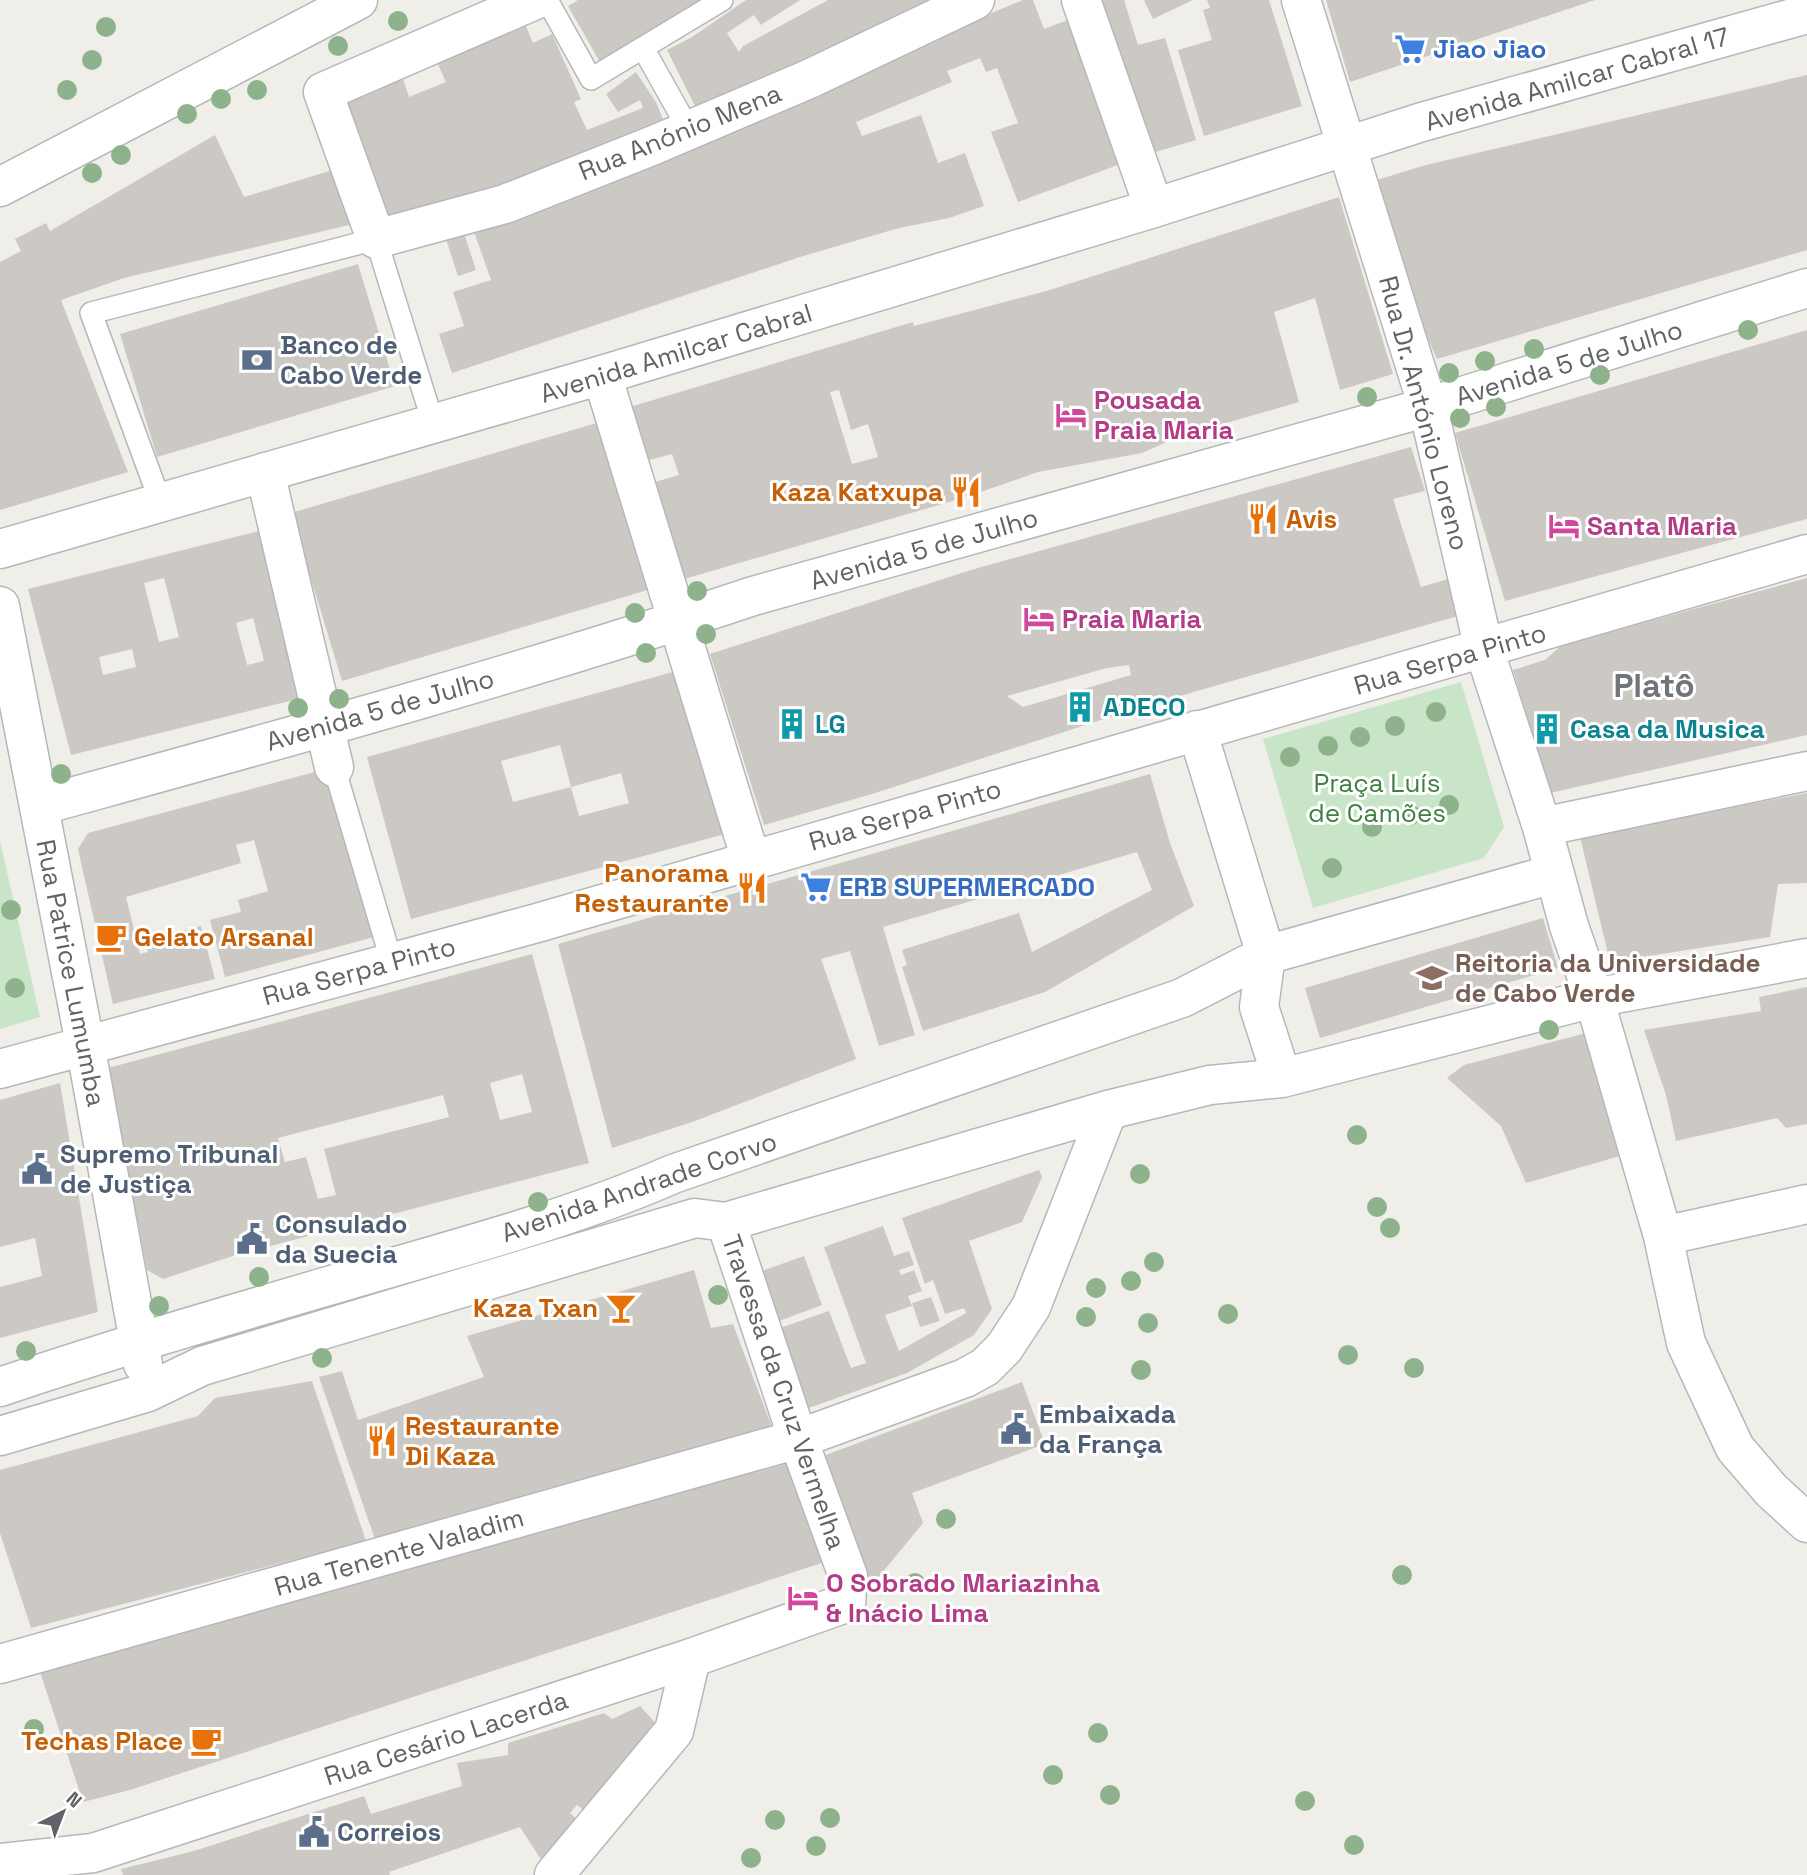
<svg xmlns="http://www.w3.org/2000/svg" width="1807" height="1875" font-family="'Space Grotesk',sans-serif">
<style>
.green{fill:#c8e5c8}
.building{fill:#ccc9c5;fill-rule:evenodd}
.lines{fill:none;stroke-linecap:round;stroke-linejoin:round}
.lane-casing{stroke:#b5b8bb;stroke-width:24}
.street-casing{stroke:#b5b8bb;stroke-width:41}
.secondary-casing{stroke:#b5b7bb;stroke-width:41}
.lane{stroke:#fff;stroke-width:21}
.street{stroke:#fff;stroke-width:38}
.secondary{stroke:#fff;stroke-width:38}
.tree{fill:#8eb28c}
.labels{text-anchor:middle;stroke-width:6;stroke-linejoin:round;paint-order:stroke}
.shop-label{font-size:26px;font-weight:bold;fill:#366cbe;stroke:#fff;text-anchor:start}
.street-label{font-size:26px;fill:#606367;stroke:#fff}
.service-label{font-size:26px;font-weight:bold;fill:#4e5e75;stroke:#fff;text-anchor:start}
.hotel-label{font-size:26px;font-weight:bold;fill:#b23c85;stroke:#fff;text-anchor:start}
.food-label{font-size:26px;font-weight:bold;fill:#c56008;stroke:#fff;text-anchor:end}
.culture-label{font-size:26px;font-weight:bold;fill:#0d838f;stroke:#fff;text-anchor:start}
.park-label{font-size:26px;fill:#3e8040;stroke:#fff}
.education-label{font-size:26px;font-weight:bold;fill:#785e54;stroke:#fff;text-anchor:start}
.district-label{font-size:33px;font-weight:bold;fill:#717579;stroke:#fff}
</style>
<rect width="100%" height="100%" fill="#f0eee9"/>
<path class="green" d="M1461,682L1504,827L1484,858L1313,908L1263,739Z
M0,841L40,1017L0,1029Z"/>
<path class="building" d="M578,0H713L601,64L568,6Z
M746,0H800L761,25L754,15L727,33L739,52L743,46L828,0H941L700,116L667,50L692,37Z
M1023,0H1033L1044,29L1073,18L1126,162L1018,202L991,132L1018,123L997,68L986,72L980,58L947,71L952,82L856,122L862,136L921,115L938,163L965,153L984,206L949,218L899,228L800,257L452,373L439,334L464,326L453,292L491,280L473,229Z
M1102,0H1124L1138,45L1165,38L1196,140L1149,154Z
M1144,0H1193L1153,19Z
M1207,0H1269L1302,106L1204,136L1178,50L1212,40L1203,10L1210,8Z
M1326,0H1595L1350,82Z
M523,19L533,43L552,34L581,99L574,102L587,130L643,108L640,100L618,112L606,94L636,72L656,102L667,129L391,229L343,97L402,76L409,97L446,82L435,58Z
M1807,75V250L1437,359L1402,280L1374,181L1422,166Z
M215,135L244,197L339,168L358,223L124,278L61,300L128,472L0,510V262L21,251L15,239L46,223L50,231Z
M1339,197L1393,374L1340,390L1315,298L1274,312L1299,402L1178,437L1142,453L1038,472L966,497L681,580L652,483L679,475L672,454L645,461L630,407L913,322L914,326L1050,290ZM839,390L851,430L868,424L878,457L852,464L830,392Z
M464,233L476,270L458,276L446,239Z
M358,264L395,386L157,457L120,334Z
M1807,330V519L1505,601L1455,433Z
M600,422L651,589L342,681L291,513Z
M1411,447L1425,491L1393,499L1421,587L1448,579L1461,615L1138,708L872,794L764,825L710,654L971,570ZM1129,665L1131,675L1023,707L1007,696L1107,668Z
M271,528L314,695L71,755L28,589ZM164,578L179,637L159,642L144,583ZM253,618L264,661L247,665L236,623ZM132,649L136,667L103,675L99,657Z
M1807,578V735L1550,793L1513,670L1545,660L1562,645Z
M680,670L725,834L411,919L367,757ZM560,745L571,787L621,773L629,803L579,816L571,787L513,802L501,761Z
M333,767L378,936L225,977L210,920L241,912L238,900L268,891L254,840L236,845L241,863L126,897L140,954L148,952L145,940L201,926L215,979L113,1004L78,849L88,833Z
M1150,774L1170,843L1194,906L1045,992L923,1031L902,967L907,965L902,950L1019,913L1032,952L1152,890L1137,852L883,927L915,1035L879,1046L850,951L821,959L856,1059L695,1121L612,1148L558,944Z
M1807,793V883L1778,884L1770,937L1610,962L1580,837Z
M1543,918L1558,968L1320,1038L1305,988Z
M532,954L589,1163L236,1255L163,1279L147,1270L108,1068ZM522,1074L532,1112L500,1120L490,1083ZM443,1095L449,1117L324,1149L336,1195L318,1199L306,1157L285,1162L278,1138Z
M1807,987V1124L1786,1128L1777,1118L1676,1141L1666,1095L1644,1030L1761,1011L1759,997Z
M1590,1032L1627,1154L1526,1183L1501,1126L1447,1078L1464,1065Z
M60,1083L98,1312L0,1338V1287L42,1276L35,1238L0,1247V1100Z
M1039,1170L1042,1177L1022,1222L969,1241L992,1309L974,1335L907,1373L806,1409L777,1329L829,1311L851,1368L866,1363L824,1247L883,1226L894,1256L909,1251L914,1265L899,1270L901,1275L914,1270L922,1291L908,1296L912,1306L885,1315L899,1351L966,1313L964,1308L945,1314L933,1280L925,1284L902,1218Z
M804,1256L822,1305L774,1323L756,1273Z
M694,1270L711,1328L733,1324L773,1430L380,1554L319,1377L342,1371L358,1420L484,1377L467,1336Z
M931,1297L940,1321L920,1327L912,1303Z
M312,1381L366,1541L31,1628L0,1533V1470L198,1416L215,1398Z
M1022,1382L1045,1444L912,1493L923,1523L872,1585L823,1456Z
M800,1460L837,1558L130,1790L83,1802L39,1669Z
M640,1706L660,1728L588,1813L577,1805L570,1813L583,1825L542,1861L520,1827L389,1872L390,1875H123L121,1869L194,1851L364,1796L371,1814L462,1786L457,1763L508,1755V1743L604,1713L612,1719Z"/>
<g class="lines">
<defs>
<path id="lane" d="M547,0L591,79L722,0
M643,48L689,130
M160,501L91,313L376,239L434,426
M334,767L392,963"/>
<path id="street" d="M535,0L323,92L376,239L505,204L654,145L809,79L975,0
M1081,0L1154,208
M1301,0L1428,407L1484,649L1542,827L1569,926L1594,998L1663,1236L1686,1343L1735,1448L1771,1490L1807,1523
M602,375L751,860
M265,472L334,767
M0,606L85,1044L143,1364
M1197,730L1266,955L1259,1007L1282,1078
M39,806C278,740 518,675 753,596L1428,407L1807,288
M1542,827L1807,771
M0,1069L537,923L1807,554
M1663,1236L1807,1204
M0,1387C124,1345 250,1309 376,1272C476,1243 577,1216 673,1174L1182,998L1266,955L1553,874
M0,1436L148,1392L202,1366L695,1218L726,1222L1108,1110L1210,1085L1282,1078L1594,998L1807,958
M0,1664L798,1439L965,1378L985,1367L1004,1348L1031,1307L1108,1110
M0,1863L93,1853L691,1658L846,1603L848,1576L798,1439L726,1222
M554,1875L674,1731L691,1658"/>
<path id="secondary" d="M0,187L358,0
M0,549L602,375L1154,208L1422,122L1807,14"/>
</defs>
<use href="#lane" class="lane-casing"/>
<use href="#street" class="street-casing"/>
<use href="#secondary" class="secondary-casing"/>
<use href="#lane" class="lane"/>
<use href="#street" class="street"/>
<use href="#secondary" class="secondary"/>
</g>
<g class="tree">
<circle cx="398" cy="21" r="10"/>
<circle cx="106" cy="27" r="10"/>
<circle cx="338" cy="46" r="10"/>
<circle cx="92" cy="60" r="10"/>
<circle cx="67" cy="90" r="10"/>
<circle cx="257" cy="90" r="10"/>
<circle cx="221" cy="99" r="10"/>
<circle cx="187" cy="114" r="10"/>
<circle cx="121" cy="155" r="10"/>
<circle cx="92" cy="173" r="10"/>
<circle cx="1748" cy="330" r="10"/>
<circle cx="1534" cy="349" r="10"/>
<circle cx="1485" cy="361" r="10"/>
<circle cx="1449" cy="373" r="10"/>
<circle cx="1600" cy="375" r="10"/>
<circle cx="1367" cy="397" r="10"/>
<circle cx="1496" cy="407" r="10"/>
<circle cx="1460" cy="418" r="10"/>
<circle cx="697" cy="591" r="10"/>
<circle cx="635" cy="613" r="10"/>
<circle cx="706" cy="634" r="10"/>
<circle cx="646" cy="653" r="10"/>
<circle cx="339" cy="699" r="10"/>
<circle cx="298" cy="708" r="10"/>
<circle cx="1436" cy="712" r="10"/>
<circle cx="1395" cy="726" r="10"/>
<circle cx="1360" cy="737" r="10"/>
<circle cx="1328" cy="746" r="10"/>
<circle cx="1290" cy="757" r="10"/>
<circle cx="61" cy="774" r="10"/>
<circle cx="1449" cy="805" r="10"/>
<circle cx="1411" cy="815" r="10"/>
<circle cx="1372" cy="827" r="10"/>
<circle cx="1332" cy="868" r="10"/>
<circle cx="11" cy="910" r="10"/>
<circle cx="15" cy="988" r="10"/>
<circle cx="1549" cy="1030" r="10"/>
<circle cx="1357" cy="1135" r="10"/>
<circle cx="1140" cy="1174" r="10"/>
<circle cx="538" cy="1202" r="10"/>
<circle cx="1377" cy="1207" r="10"/>
<circle cx="1390" cy="1228" r="10"/>
<circle cx="1154" cy="1262" r="10"/>
<circle cx="259" cy="1277" r="10"/>
<circle cx="1131" cy="1281" r="10"/>
<circle cx="1096" cy="1288" r="10"/>
<circle cx="718" cy="1295" r="10"/>
<circle cx="159" cy="1306" r="10"/>
<circle cx="1228" cy="1314" r="10"/>
<circle cx="1086" cy="1317" r="10"/>
<circle cx="1148" cy="1323" r="10"/>
<circle cx="26" cy="1351" r="10"/>
<circle cx="1348" cy="1355" r="10"/>
<circle cx="322" cy="1358" r="10"/>
<circle cx="1414" cy="1368" r="10"/>
<circle cx="1141" cy="1370" r="10"/>
<circle cx="946" cy="1519" r="10"/>
<circle cx="1402" cy="1575" r="10"/>
<circle cx="915" cy="1583" r="10"/>
<circle cx="34" cy="1729" r="10"/>
<circle cx="1098" cy="1733" r="10"/>
<circle cx="1053" cy="1775" r="10"/>
<circle cx="1110" cy="1795" r="10"/>
<circle cx="1305" cy="1801" r="10"/>
<circle cx="830" cy="1818" r="10"/>
<circle cx="775" cy="1820" r="10"/>
<circle cx="1354" cy="1845" r="10"/>
<circle cx="816" cy="1846" r="10"/>
<circle cx="751" cy="1858" r="10"/>
</g>
<defs>
<symbol id="supermarket-bare" viewBox="-9 -9 18 18"><path d="M-6-5.5h2.5l.6 2H6L4.5 2H-2.5L-4.4-4H-6ZM-1.5 3.2a1.3 1.3 0 1 0 .1 0ZM3 3.2a1.3 1.3 0 1 0 .1 0Z" fill="#3f7fe0" stroke="#fff" stroke-width="2.5" paint-order="stroke"/></symbol>
<symbol id="bank-bare" viewBox="-9 -9 18 18"><path d="M-6-4H6V4H-6ZM0-2.3a2.3 2.3 0 1 0 0 4.6a2.3 2.3 0 1 0 0-4.6Z" fill="#5c6f8a" stroke="#fff" stroke-width="2.5" paint-order="stroke"/></symbol>
<symbol id="hotel-bare" viewBox="-9 -9 18 18"><path d="M-6-4.5h1.5V1H6V5H4.5V3h-9V5H-6ZM-4 0a1.8 1.8 0 1 1 3.6 0ZM.5 0V-2.5h3Q6-2.5 6 0Z" fill="#d1479c" stroke="#fff" stroke-width="2.5" paint-order="stroke"/></symbol>
<symbol id="restaurant-bare" viewBox="-9 -9 18 18"><path d="M-5-6h1v4h1v-4h1v4h1v-4h1v5L-1.5 .5V6h-2V.5L-5-1ZM5-6V6H3V1.5H1.5Q1.5-4 5-6Z" fill="#e8710a" stroke="#fff" stroke-width="2.5" paint-order="stroke"/></symbol>
<symbol id="building-bare" viewBox="-9 -9 18 18"><path d="M-4-6H4V6H1V3H-1V6H-4ZM-2.5-4.3h1.7v1.8h-1.7ZM.8-4.3h1.7v1.8H.8ZM-2.5-1h1.7V.8h-1.7ZM.8-1h1.7V.8H.8Z" fill="#0f9aa8" stroke="#fff" stroke-width="2.5" paint-order="stroke"/></symbol>
<symbol id="cafe-bare" viewBox="-9 -9 18 18"><path d="M-5.5-4.5H6V0H3Q3 3.5 0 3.5H-2.5Q-5.5 3.5-5.5 0ZM3-3.2v2h1.7v-2ZM-6 4.5H4V6H-6Z" fill="#e8710a" stroke="#fff" stroke-width="2.5" paint-order="stroke"/></symbol>
<symbol id="university-bare" viewBox="-9 -9 18 18"><path d="M0-5L7-2L0 1L-7-2ZM-4 1L0 2.5L4 1V4Q0 6-4 4Z" fill="#8d6e63" stroke="#fff" stroke-width="2.5" paint-order="stroke"/></symbol>
<symbol id="civic-bare" viewBox="-9 -9 18 18"><path d="M-.6-6.5H3V-4.5H.6V-3L4-1V1h2V6H-6V1h2V-1L-.6-3ZM-1.2 2.5V6h2.4V2.5Z" fill="#5c6f8a" stroke="#fff" stroke-width="2.5" paint-order="stroke"/></symbol>
<symbol id="bar-bare" viewBox="-9 -9 18 18"><path d="M-6-5H6L.8 .8V4.5H3.5V6h-7V4.5H-.8V.8Z" fill="#e8710a" stroke="#fff" stroke-width="2.5" paint-order="stroke"/></symbol>
</defs>
<g fill-rule="evenodd">
<use href="#supermarket-bare" x="1388" y="27" width="44" height="44"/>
<use href="#bank-bare" x="235" y="338" width="44" height="44"/>
<use href="#hotel-bare" x="1049" y="393" width="44" height="44"/>
<use href="#restaurant-bare" x="944" y="470" width="44" height="44"/>
<use href="#restaurant-bare" x="1241" y="497" width="44" height="44"/>
<use href="#hotel-bare" x="1542" y="504" width="44" height="44"/>
<use href="#hotel-bare" x="1017" y="597" width="44" height="44"/>
<use href="#building-bare" x="1058" y="685" width="44" height="44"/>
<use href="#building-bare" x="770" y="702" width="44" height="44"/>
<use href="#building-bare" x="1525" y="707" width="44" height="44"/>
<use href="#supermarket-bare" x="794" y="865" width="44" height="44"/>
<use href="#restaurant-bare" x="730" y="866" width="44" height="44"/>
<use href="#cafe-bare" x="89" y="915" width="44" height="44"/>
<use href="#university-bare" x="1410" y="956" width="44" height="44"/>
<use href="#civic-bare" x="15" y="1147" width="44" height="44"/>
<use href="#civic-bare" x="230" y="1217" width="44" height="44"/>
<use href="#bar-bare" x="599" y="1286" width="44" height="44"/>
<use href="#civic-bare" x="994" y="1407" width="44" height="44"/>
<use href="#restaurant-bare" x="360" y="1419" width="44" height="44"/>
<use href="#hotel-bare" x="781" y="1576" width="44" height="44"/>
<use href="#cafe-bare" x="184" y="1719" width="44" height="44"/>
<use href="#civic-bare" x="292" y="1810" width="44" height="44"/>
</g>
<g class="labels">
<g class="shop-label">
<text x="1433" y="58">Jiao Jiao</text>
<text x="839" y="896">ERB SUPERMERCADO</text>
</g>
<g class="street-label">
<text transform="translate(1577 79) rotate(-16)" y="9">Avenida Amilcar Cabral 17</text>
<text transform="translate(680 132) rotate(-22)" y="9">Rua Anónio Mena</text>
<text transform="translate(676 353) rotate(-17)" y="9">Avenida Amilcar Cabral</text>
<text transform="translate(1569 363) rotate(-17)" y="9">Avenida 5 de Julho</text>
<text transform="translate(1424 413) rotate(75)" y="9">Rua Dr. António Loreno</text>
<text transform="translate(924 549) rotate(-16)" y="9">Avenida 5 de Julho</text>
<text transform="translate(1450 659) rotate(-16)" y="9">Rua Serpa Pinto</text>
<text transform="translate(380 710) rotate(-16)" y="9">Avenida 5 de Julho</text>
<text transform="translate(905 815) rotate(-16)" y="9">Rua Serpa Pinto</text>
<text transform="translate(359 971) rotate(-15)" y="9">Rua Serpa Pinto</text>
<text transform="translate(71 973) rotate(79)" y="9">Rua Patrice Lumumba</text>
<text transform="translate(639 1187) rotate(-19)" y="9">Avenida Andrade Corvo</text>
<text transform="translate(784 1392) rotate(71)" y="9">Travessa da Cruz Vermelha</text>
<text transform="translate(399 1552) rotate(-16)" y="9">Rua Tenente Valadim</text>
<text transform="translate(446 1738) rotate(-18)" y="9">Rua Cesário Lacerda</text>
</g>
<g class="service-label">
<text x="280" y="354">Banco de<tspan x="280" dy="30">Cabo Verde</tspan></text>
<text x="60" y="1163">Supremo Tribunal<tspan x="60" dy="30">de Justiça</tspan></text>
<text x="275" y="1233">Consulado<tspan x="275" dy="30">da Suecia</tspan></text>
<text x="1039" y="1423">Embaixada<tspan x="1039" dy="30">da França</tspan></text>
<text x="337" y="1841">Correios</text>
</g>
<g class="hotel-label">
<text x="1094" y="409">Pousada<tspan x="1094" dy="30">Praia Maria</tspan></text>
<text x="1587" y="535">Santa Maria</text>
<text x="1062" y="628">Praia Maria</text>
<text x="826" y="1592">O Sobrado Mariazinha<tspan x="826" dy="30">&amp; Inácio Lima</tspan></text>
</g>
<g class="food-label">
<text x="943" y="501">Kaza Katxupa</text>
<text x="1286" y="528" text-anchor="start">Avis</text>
<text x="729" y="882">Panorama<tspan x="729" dy="30">Restaurante</tspan></text>
<text x="134" y="946" text-anchor="start">Gelato Arsanal</text>
<text x="598" y="1317">Kaza Txan</text>
<text x="405" y="1435" text-anchor="start">Restaurante<tspan x="405" dy="30">Di Kaza</tspan></text>
<text x="183" y="1750">Techas Place</text>
</g>
<g class="culture-label">
<text x="1103" y="716">ADECO</text>
<text x="815" y="733">LG</text>
<text x="1570" y="738">Casa da Musica</text>
</g>
<g class="park-label">
<text x="1377" y="792">Praça Luís<tspan x="1377" dy="30">de Camões</tspan></text>
</g>
<g class="education-label">
<text x="1455" y="972">Reitoria da Universidade<tspan x="1455" dy="30">de Cabo Verde</tspan></text>
</g>
<g class="district-label">
<text x="1654" y="697">Platô</text>
</g>
</g>
<g transform="translate(63 1812) rotate(42)" stroke="#ffffff" stroke-width="5" paint-order="stroke">
<path d="M0-5L12 26L0 18L-12 26Z" fill="#606367"/>
<text y="-10" font-size="19" font-weight="bold" text-anchor="middle" fill="#606367">N</text>
</g>
</svg>
